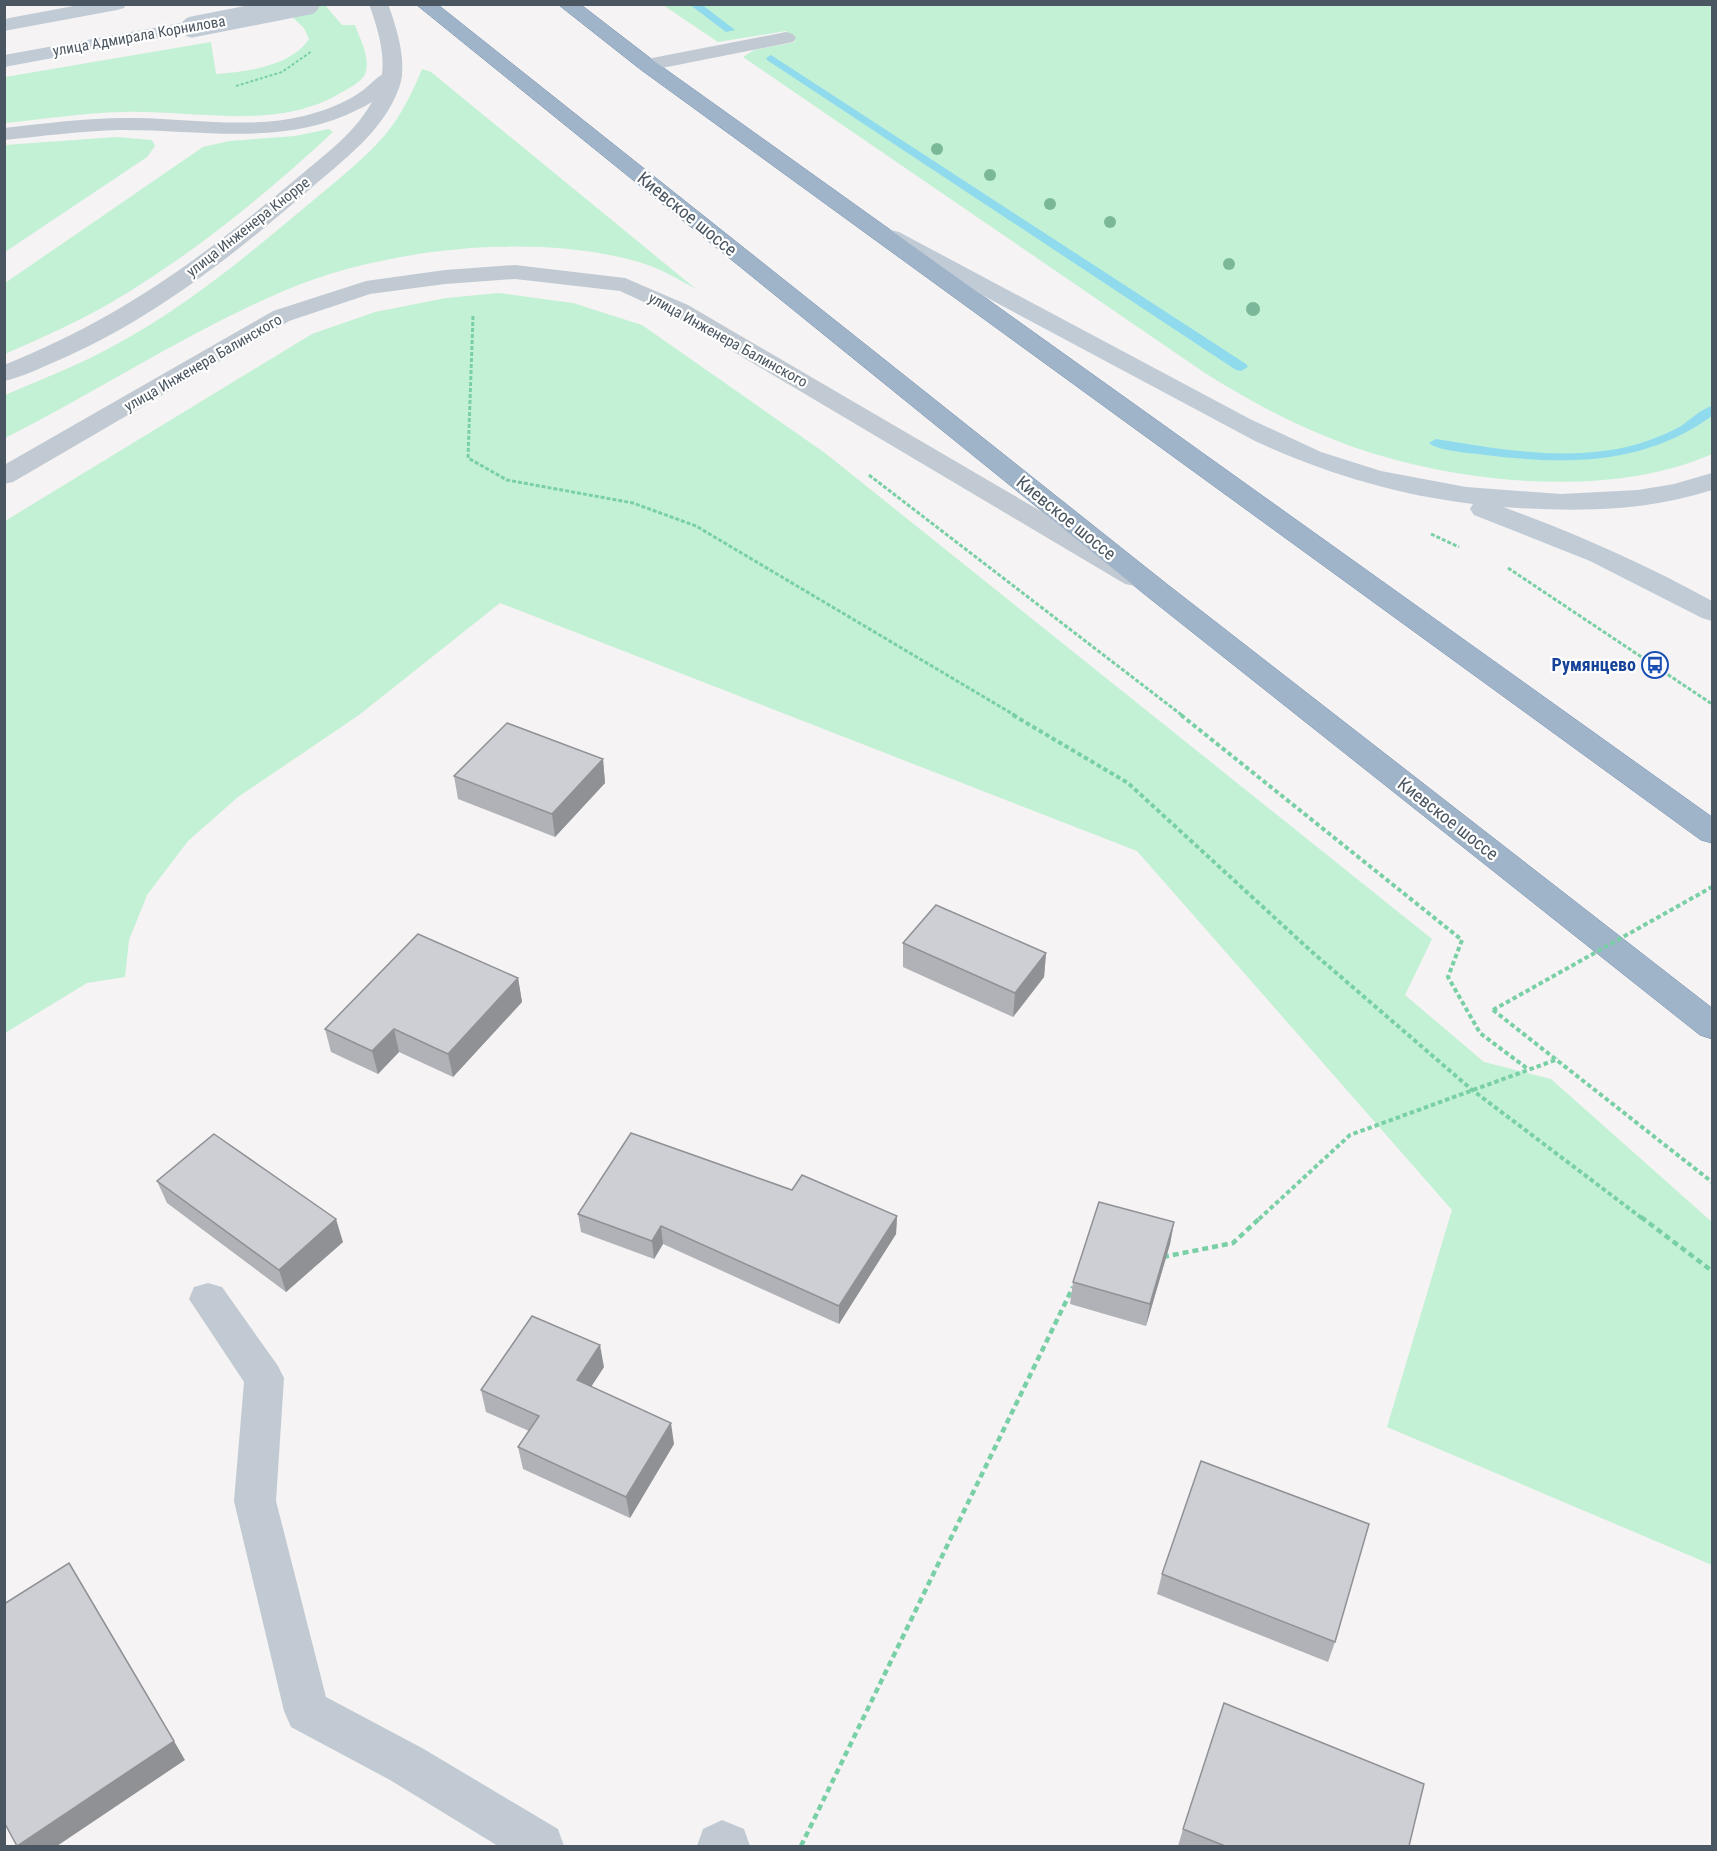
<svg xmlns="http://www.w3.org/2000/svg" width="1717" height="1851" font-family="'Roboto Condensed',sans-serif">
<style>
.green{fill:#c3f1d5}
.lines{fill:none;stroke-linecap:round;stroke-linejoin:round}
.stream{fill:#90daee;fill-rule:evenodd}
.trunk-casing{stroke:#7690ad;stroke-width:1}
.path-far3{stroke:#7ad0a6;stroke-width:2;stroke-dasharray:3 2;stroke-linecap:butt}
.path-far2{stroke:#7ad0a6;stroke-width:3;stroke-dasharray:4 2;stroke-linecap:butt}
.path-far1{stroke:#7ad0a6;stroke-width:4;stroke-dasharray:4.5 3;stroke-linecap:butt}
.path{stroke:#7ad0a6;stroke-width:4.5;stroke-dasharray:6 4;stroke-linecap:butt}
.service{fill:#c1cad2;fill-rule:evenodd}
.minor{fill:#c1cad2;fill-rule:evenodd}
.secondary{fill:#c1cbd6;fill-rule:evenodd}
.trunk{fill:#9fb4c9;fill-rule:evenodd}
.path-bridge{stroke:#7ad0a6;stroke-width:4;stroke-dasharray:4.5 3;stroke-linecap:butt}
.secondary-bridge{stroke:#c1cbd6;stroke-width:21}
.tree{fill:#7bb799}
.wall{fill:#b0b2b7}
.shaded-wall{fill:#909195}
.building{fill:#cdcfd5;stroke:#909195;stroke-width:1.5}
.labels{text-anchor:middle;stroke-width:4.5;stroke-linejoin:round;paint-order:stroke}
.far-street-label{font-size:15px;fill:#4a5661;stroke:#fff}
.street-label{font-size:18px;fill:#4a5661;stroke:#fff}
.transit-label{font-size:18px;font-weight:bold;fill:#164399;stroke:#fff;text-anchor:end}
</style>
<rect width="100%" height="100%" fill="#f5f3f3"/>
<path class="green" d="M279,5H325L342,25H355C360,39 371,59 365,74C362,81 351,87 344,91C279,132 196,110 123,112C84,113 44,119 5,123V77L211,42L216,74C246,72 291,66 309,39L304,28Z
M663,5H1712V454C1605,502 1437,482 1330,438C1286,421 1245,398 1205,373L743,57L754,50L795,42L786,31L718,42Z
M422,69L431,72L696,289C678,279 659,268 639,262C535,232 385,248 286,290C189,331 99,391 5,438V395C43,379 81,364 117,344C189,305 253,251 316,198C340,178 373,152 392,126C404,109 414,89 422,69Z
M329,129L333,132C265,195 192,255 112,302C78,322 41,338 5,354V283L203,147L229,141L295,136Z
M116,137L152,140L155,146L147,157L5,252V145Z
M499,293L573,303L642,325L825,453L1432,939L1405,995L1484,1062L1551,1079L1712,1222V1565L1387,1427L1452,1210L1137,851L500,603L359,715L238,797L188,841L147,895L129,940L125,977L87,983L5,1033V521L312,334L375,312L446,298Z"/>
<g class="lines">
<path class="stream" d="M689,4H701L735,30L726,32Z
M771,55L1246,364L1248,367L1241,371L1236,370L767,60L766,58Z
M1712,406V416C1641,467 1561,465 1478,454C1466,453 1436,450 1429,443L1436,439C1503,450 1581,464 1647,441C1658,437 1671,432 1681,426C1691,419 1701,409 1712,406Z"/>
<defs>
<path id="trunk" d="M416,4H437L1168,585L1712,1008V1039L1700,1035L1148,597Z
M558,4H580L654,61L1712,817V843L1701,840L640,69Z"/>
</defs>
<use href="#trunk" class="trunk-casing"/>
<path class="path-far3" d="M236,86L282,72L312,51"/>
<path class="path-far2" d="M473,316L468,458L507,480L633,503L696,526L1016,716
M869,475L1183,716
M1431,534L1459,547
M1508,568L1712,704"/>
<path class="path-far1" d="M1013,715L1128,783L1312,952L1471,1089L1643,1219
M1181,715L1462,940L1448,977L1480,1033L1528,1069
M1493,1010L1712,1182
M1259,1219L1350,1135L1558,1059"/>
<path class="path" d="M1641,1217L1712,1271
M1163,1257L1233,1243L1261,1217
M801,1846L1073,1287"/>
<path class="service" d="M786,32L793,34L796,38L793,42L647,71L640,69L637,65L640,61L647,59Z
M392,70L399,72L402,76C392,90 374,102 359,109C284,148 199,129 119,130C81,131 43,136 4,140V128C48,123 92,117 136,118C191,119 250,129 304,116C323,111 343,104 359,93C370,86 379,73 392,70Z
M208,1283L222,1287L278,1366L284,1378L276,1501L326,1697L422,1748L558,1829L564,1846H498L390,1780L291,1727L284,1711L234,1501L244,1382L189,1299L194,1287Z"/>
<path class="minor" d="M369,4H388C397,29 408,63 399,88C383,132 343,160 310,189C233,256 153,319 59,360C42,367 23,377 4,381V365C119,319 202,258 296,179C326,153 363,128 378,89C389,63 378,29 369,4Z
M515,265L625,278L688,305L1145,572L1149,578L1145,584L1135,586L1125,584L672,315L620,291L515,279L445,284L370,294L289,321L13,482L4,484V465L273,311L366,281L445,270Z
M722,1820L744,1829L750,1846H697L703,1829Z"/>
<path class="secondary" d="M84,4H126L124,8L117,10L4,31V19Z
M192,21L199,23L202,27L199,31L4,67V55Z
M891,230L899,232L1250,419L1321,452L1381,471L1466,487L1561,494L1638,490L1674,484L1712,473V490C1645,512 1573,512 1503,507C1575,533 1645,564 1712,601V621L1702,618L1590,561L1474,515L1470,509L1473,504C1397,495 1324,473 1255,441L883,242L880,237L883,232Z"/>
<use href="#trunk" class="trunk"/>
<path class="path-bridge" d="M1493,1010L1712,887"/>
<path class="secondary-bridge" d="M192,27L309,4"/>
</g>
<g class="tree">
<circle cx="937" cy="149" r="6"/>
<circle cx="990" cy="175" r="6"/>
<circle cx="1050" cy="204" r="6"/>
<circle cx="1110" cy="222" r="6"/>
<circle cx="1229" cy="264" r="6"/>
<circle cx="1253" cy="309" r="7"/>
</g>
<path class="wall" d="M603,759L605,783L555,837L458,799L454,776Z
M903,943L1046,953L1044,977L1013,1017L903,967Z
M518,978L522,1002L453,1077L399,1052L378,1074L331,1052L325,1029Z
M157,1181L343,1242L286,1292L167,1203Z
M792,1190L897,1216L896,1234L839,1324L663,1244L654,1259L581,1232L578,1214Z
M1174,1222L1170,1244L1146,1326L1070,1304L1073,1282Z
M604,1367L591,1387L674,1444L630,1518L523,1469L518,1447L529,1431L486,1412L481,1390Z
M1162,1574L1335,1642L1328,1662L1157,1594Z
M1183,1829L1409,1846H1178Z"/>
<path class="shaded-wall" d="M603,759L605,783L555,837L552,814Z
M1046,953L1044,977L1013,1017L1015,993Z
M518,978L522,1002L453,1077L448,1054Z
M394,1029L399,1052L378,1074L372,1051Z
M897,1216L896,1234L839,1324V1306Z
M336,1219L343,1242L286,1292L279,1270Z
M1174,1222L1170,1244L1146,1326L1150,1304Z
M661,1226L663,1244L654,1259L652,1241Z
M600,1345L604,1367L581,1402L577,1380Z
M671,1423L674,1444L630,1518L626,1497Z
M174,1741L185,1760L57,1846H17Z"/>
<path class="building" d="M507,723L603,759L552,814L454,776Z
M936,905L1046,953L1015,993L903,943Z
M418,934L518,978L448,1054L394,1029L372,1051L325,1029Z
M631,1133L792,1190L802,1175L897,1216L839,1306L661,1226L652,1241L578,1214Z
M214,1134L336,1219L279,1270L157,1181Z
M1099,1202L1174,1222L1150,1304L1073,1282Z
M532,1316L600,1345L577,1380L671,1423L626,1497L518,1447L539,1416L481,1390Z
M1201,1461L1369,1524L1335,1642L1162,1574Z
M69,1563L174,1741L17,1846L4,1822V1604Z
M1224,1703L1424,1784L1409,1846H1225L1183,1829Z"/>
<defs>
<symbol id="bus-ring" viewBox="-11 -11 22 22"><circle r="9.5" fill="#fff" stroke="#1a4fb4" stroke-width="1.5"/><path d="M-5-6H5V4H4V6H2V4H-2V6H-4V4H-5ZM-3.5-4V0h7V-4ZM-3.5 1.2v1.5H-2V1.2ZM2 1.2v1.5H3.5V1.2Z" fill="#1a4fb4"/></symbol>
</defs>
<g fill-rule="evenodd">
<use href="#bus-ring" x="1640" y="650" width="30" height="30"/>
</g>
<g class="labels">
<g class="far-street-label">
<text transform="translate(139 36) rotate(-10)" y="5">улица Адмирала Корнилова</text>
<text transform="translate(248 227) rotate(-38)" y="5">улица Инженера Кнорре</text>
<text transform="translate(728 340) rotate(29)" y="5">улица Инженера Балинского</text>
<text transform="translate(203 363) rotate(-30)" y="5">улица Инженера Балинского</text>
</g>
<g class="street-label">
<text transform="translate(687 214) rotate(39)" y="6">Киевское шоссе</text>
<text transform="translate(1066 518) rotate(39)" y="6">Киевское шоссе</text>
<text transform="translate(1448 819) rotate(38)" y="6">Киевское шоссе</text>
</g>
<g class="transit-label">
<text x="1636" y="671">Румянцево</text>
</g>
</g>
<rect width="1717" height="1851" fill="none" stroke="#4a5661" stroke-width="12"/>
</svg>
